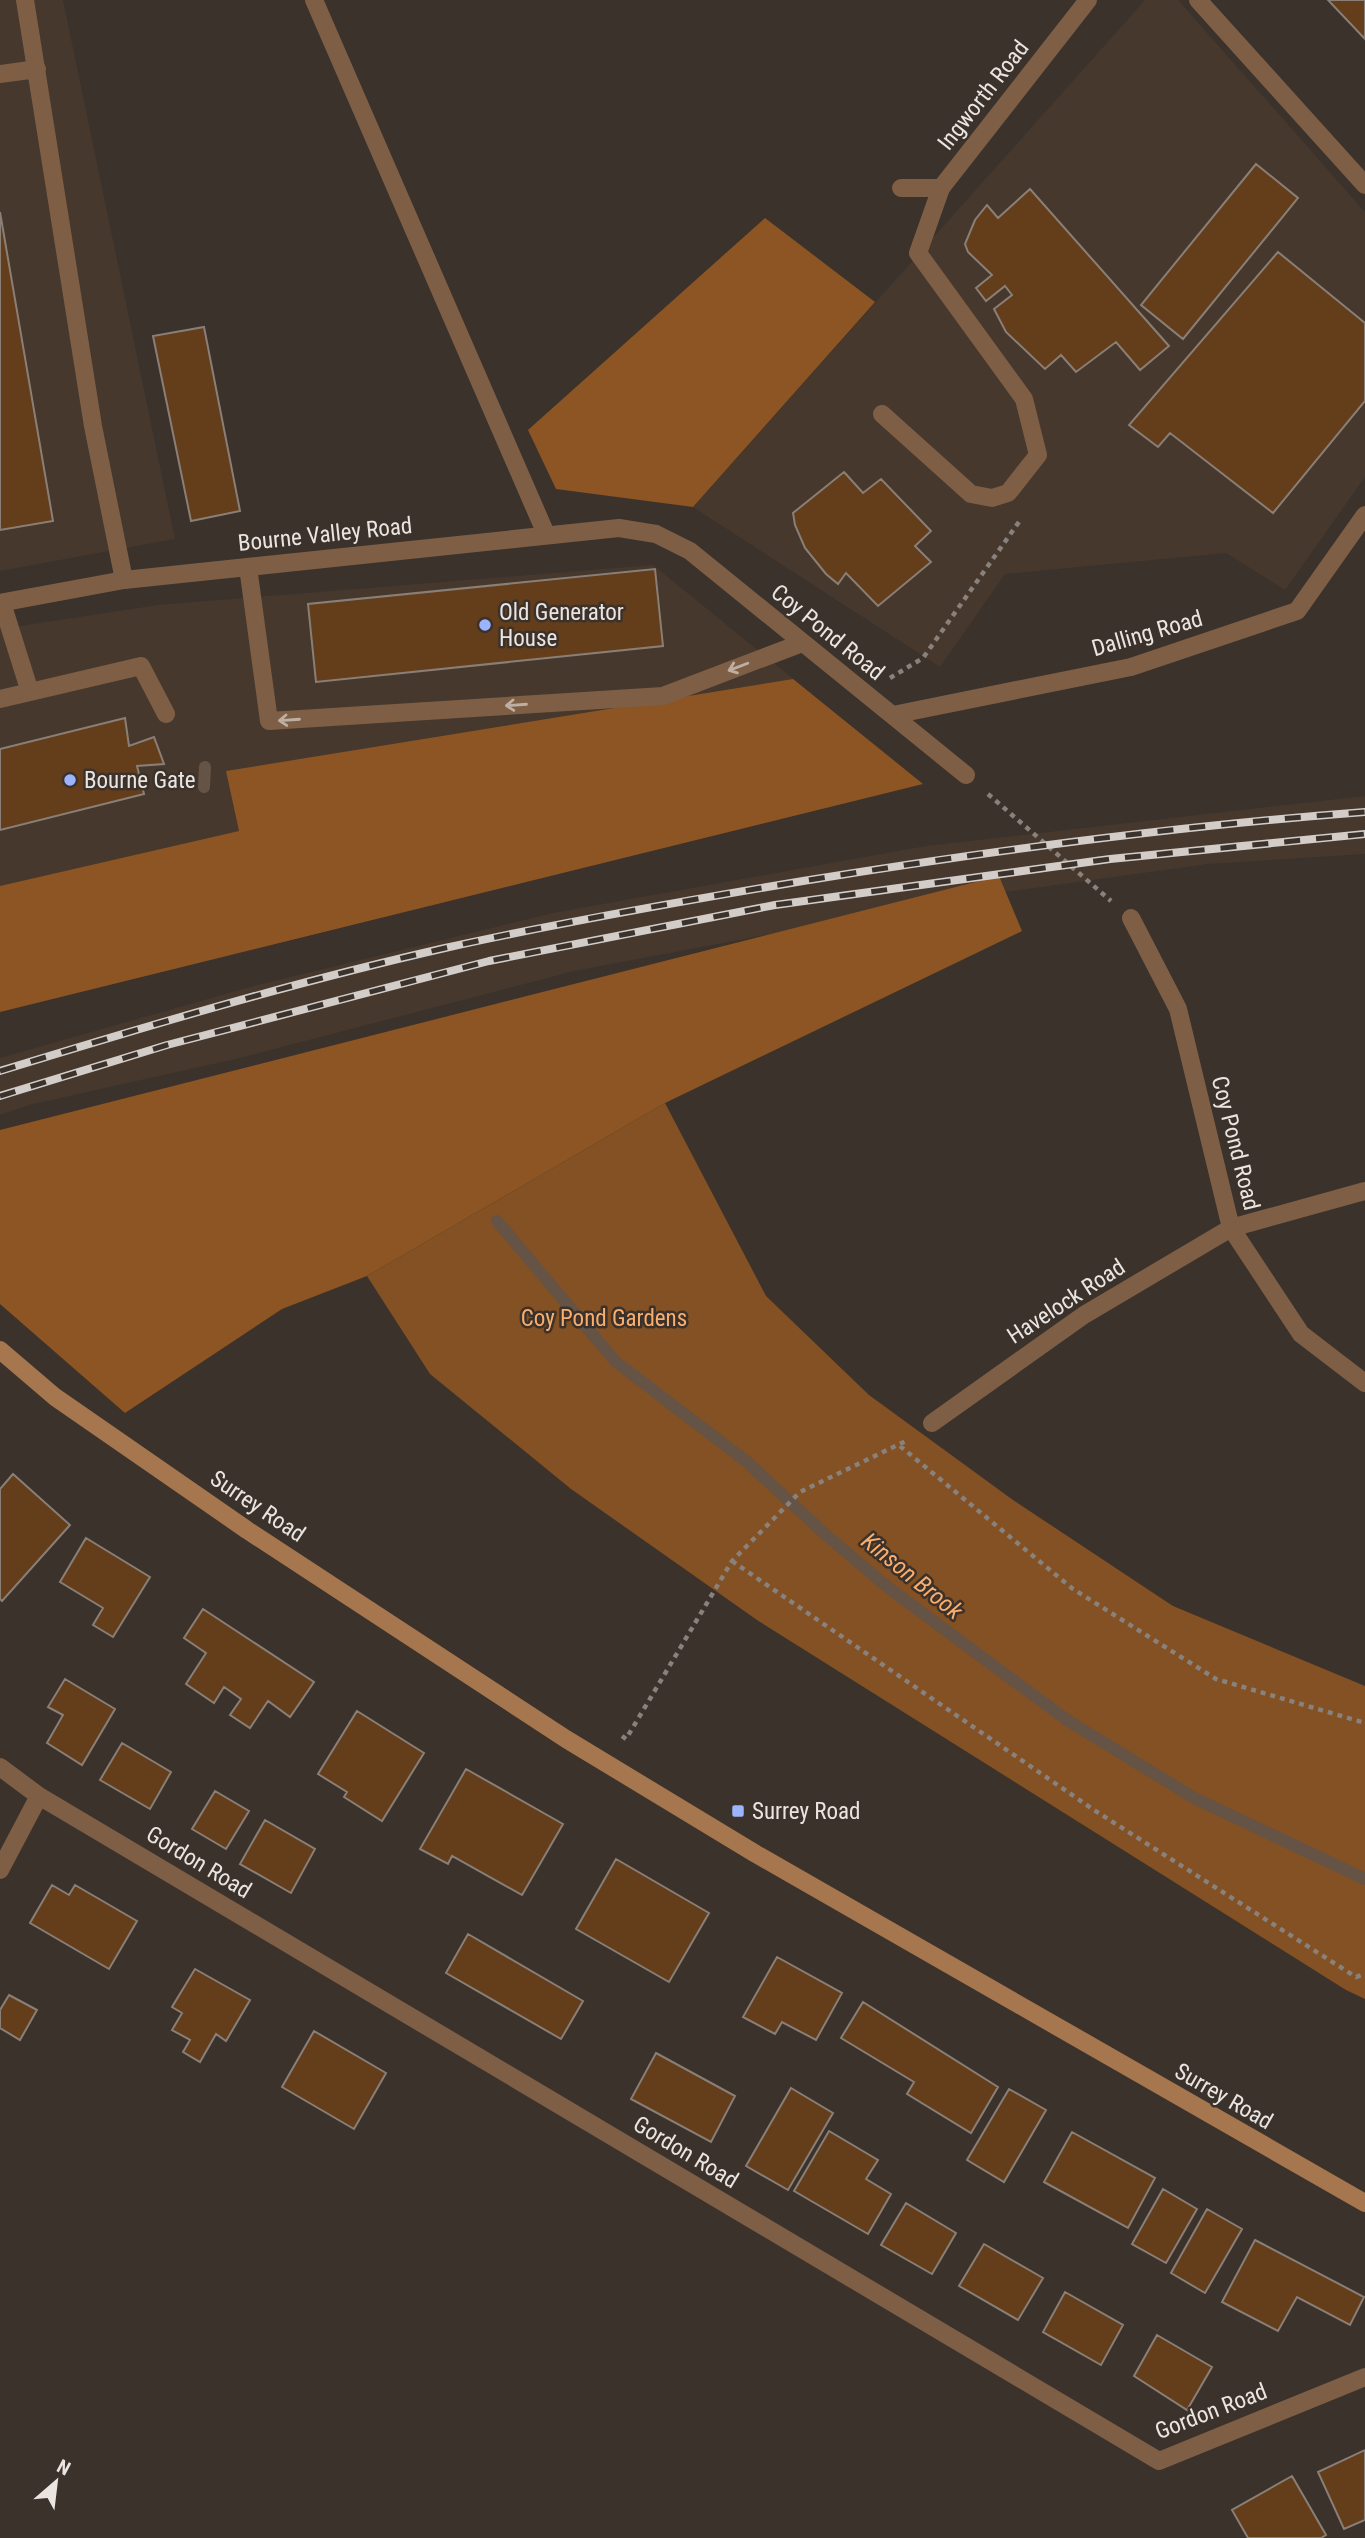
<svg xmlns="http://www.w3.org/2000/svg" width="1365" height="2538" font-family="'Roboto Condensed',sans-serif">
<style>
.built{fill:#46382d}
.green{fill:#835123}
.forest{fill:#8c5523}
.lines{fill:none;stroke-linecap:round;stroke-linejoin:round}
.stream{stroke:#655345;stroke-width:12}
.building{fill:#643d1b;stroke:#897f77;stroke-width:2}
.path{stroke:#88817c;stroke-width:4.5;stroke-dasharray:5 5;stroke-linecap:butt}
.lane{stroke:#7e5f46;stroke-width:18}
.street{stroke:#7e5f46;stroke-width:18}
.secondary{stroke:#a6764e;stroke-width:18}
.rail-casing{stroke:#d3cdc9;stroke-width:8}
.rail{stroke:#3b322c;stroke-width:5;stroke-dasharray:16;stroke-linecap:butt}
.oneway{stroke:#bfafa3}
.poi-dot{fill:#9cb4fd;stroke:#3b322c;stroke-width:2.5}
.labels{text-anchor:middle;stroke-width:5;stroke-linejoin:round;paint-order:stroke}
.street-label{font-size:23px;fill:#ebe5e1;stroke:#3b322c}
.poi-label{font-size:23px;fill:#ebe5e1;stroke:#3b322c;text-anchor:start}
.park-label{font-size:23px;fill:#faae6d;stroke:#3b322c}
.water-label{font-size:24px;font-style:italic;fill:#faad6d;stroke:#3b322c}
</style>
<rect width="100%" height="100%" fill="#3b322c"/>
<path class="built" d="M0,0H63L175,539L0,571Z
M1145,0H1178L1365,212V477L1285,590L1226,553L1005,574L940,667L693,507Z
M653,565L923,784L0,1012V629L158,605Z
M1365,796V854L1208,864L961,898L574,971L240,1058L29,1105L0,1115V1058L250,987L553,913L926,846Z"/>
<path class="green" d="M665,1103L766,1296L869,1395L1013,1500L1173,1606L1365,1686V1999L1346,1990L757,1620L571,1489L430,1374L367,1276Z"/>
<path class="forest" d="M765,218L875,302L693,507L556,489L528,430Z
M793,679L923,784L0,1012V886L239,831L226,771Z
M999,876L1022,931L665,1103L367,1276L282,1309L125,1413L0,1304V1130Z"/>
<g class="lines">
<path class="stream" d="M204,787L205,767
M497,1221L615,1361L747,1462L826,1535L890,1589L1067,1720L1194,1798L1365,1879"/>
</g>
<path class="building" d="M1328,0H1365V39Z
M1256,164L1298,198L1183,339L1141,305Z
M1030,189L1169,346L1140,370L1116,342L1076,372L1061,355L1045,369L1006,332L994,309L1012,295L1005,286L986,301L976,288L992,275L968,252L965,244L975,220L987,205L998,218Z
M0,212L53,521L0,530Z
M1278,252L1365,323V401L1273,513L1170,433L1158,447L1129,425Z
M204,327L240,511L191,521L153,336Z
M844,472L863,493L881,479L931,531L915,546L931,562L878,606L846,573L838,584L826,574L805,548L795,525L793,513Z
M655,569L663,646L316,682L308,604Z
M125,718L129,746L154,737L164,764L137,766L144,794L0,830V749Z
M13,1474L70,1525L2,1601L0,1599V1489Z
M86,1538L150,1577L113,1637L93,1625L103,1608L60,1582Z
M203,1609L314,1682L290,1717L268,1701L250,1728L230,1715L241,1699L224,1687L214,1703L186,1684L206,1653L184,1638Z
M65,1679L115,1709L82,1765L47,1743L63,1715L48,1707Z
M357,1711L424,1753L382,1821L344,1797L347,1792L318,1774Z
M122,1743L171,1772L150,1809L100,1780Z
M466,1769L563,1824L522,1895L452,1856L448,1864L420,1849Z
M215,1791L249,1811L226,1849L192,1829Z
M265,1820L315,1849L291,1893L240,1864Z
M616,1859L709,1913L669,1982L576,1929Z
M52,1885L69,1895L75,1885L137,1921L109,1969L30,1923Z
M468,1934L583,2001L561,2039L446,1973Z
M777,1957L842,1993L816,2040L782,2022L775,2034L743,2017Z
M195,1969L250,2000L226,2041L216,2034L200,2062L183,2052L190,2040L172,2030L182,2013L172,2007Z
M9,1995L37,2010L20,2040L0,2028V2010Z
M863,2002L998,2087L971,2133L907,2094L914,2082L841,2038Z
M314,2031L386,2073L354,2129L282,2087Z
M656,2053L735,2096L711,2142L631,2099Z
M791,2088L833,2113L788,2190L746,2166Z
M1009,2089L1046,2110L1004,2182L967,2160Z
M829,2131L878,2160L866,2179L891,2194L868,2234L794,2191Z
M1072,2132L1155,2178L1128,2228L1044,2182Z
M1163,2189L1197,2209L1166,2263L1132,2244Z
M906,2203L956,2233L932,2274L881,2245Z
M1207,2209L1242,2229L1205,2293L1171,2273Z
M1255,2240L1364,2297L1350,2325L1297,2297L1278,2331L1222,2302Z
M984,2244L1043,2278L1018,2320L959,2286Z
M1065,2292L1123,2325L1101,2365L1043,2332Z
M1157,2335L1212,2367L1187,2410L1134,2376Z
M1365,2450V2520L1344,2529L1318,2472Z
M1292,2476L1326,2535L1321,2538H1248L1232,2510Z"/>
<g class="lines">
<path class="path" d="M890,678L923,658L1021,519
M988,794L1111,901
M900,1446L1073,1589L1216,1679L1365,1723
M732,1561L1094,1810L1356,1977L1365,1974
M622,1736L626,1739L732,1561L800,1492L908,1440"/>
<path class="lane" d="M25,0L93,426L124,580
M314,0L546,534
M0,74L37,69
M882,414L971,494L992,498L1008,493L1038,455L1024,399L918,253L941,188
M248,567L269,721L663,696L802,643
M30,692L141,666L166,714
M0,699L30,692L2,603"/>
<path class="street" d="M1198,0L1365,185
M901,188H941L1088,0
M0,603L124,580L619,528L656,534L690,551L966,775
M893,715L1131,667L1297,611L1365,515
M1131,918L1178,1009L1231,1228L1301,1334L1365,1383
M932,1423L1084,1315L1231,1228L1365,1191
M0,1767L39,1796L1159,2461L1365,2377
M0,1870L39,1796"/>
<path class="secondary" d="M0,1350L55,1397L247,1530L566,1739L756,1854L1365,2203"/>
<defs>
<path id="rail" d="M0,1071C147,1026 295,982 445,948C563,922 683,901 803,881C989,851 1176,826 1365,812
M0,1096L167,1045L489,961L775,905L1110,859L1365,834"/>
</defs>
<use href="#rail" class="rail-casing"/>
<use href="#rail" class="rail"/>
</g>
<defs><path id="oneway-shaft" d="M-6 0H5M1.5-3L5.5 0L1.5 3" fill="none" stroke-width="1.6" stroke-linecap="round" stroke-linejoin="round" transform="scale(1.75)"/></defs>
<g class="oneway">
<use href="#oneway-shaft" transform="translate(738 667) rotate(159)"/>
<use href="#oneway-shaft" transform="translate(516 705) rotate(176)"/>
<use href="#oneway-shaft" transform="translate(289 720) rotate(176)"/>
</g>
<g class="poi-dot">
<circle cx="485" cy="625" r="7"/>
<circle cx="70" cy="780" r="7"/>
<rect x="731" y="1804" width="14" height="14" rx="3.5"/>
</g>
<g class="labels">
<g class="street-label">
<text transform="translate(983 95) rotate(-52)" y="8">Ingworth Road</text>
<text transform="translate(325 534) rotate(-6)" y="8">Bourne Valley Road</text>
<text transform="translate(828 632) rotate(39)" y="8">Coy Pond Road</text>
<text transform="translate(1147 633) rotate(-16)" y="8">Dalling Road</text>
<text transform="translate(1236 1143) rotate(76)" y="8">Coy Pond Road</text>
<text transform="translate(1066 1301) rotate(-33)" y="8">Havelock Road</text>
<text transform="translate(258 1506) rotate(34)" y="8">Surrey Road</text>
<text transform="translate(199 1862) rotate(31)" y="8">Gordon Road</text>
<text transform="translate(1224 2096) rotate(30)" y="8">Surrey Road</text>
<text transform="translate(686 2152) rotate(31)" y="8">Gordon Road</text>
<text transform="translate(1211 2411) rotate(-21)" y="8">Gordon Road</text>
</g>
<g class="poi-label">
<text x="499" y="620">Old Generator<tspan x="499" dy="26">House</tspan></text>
<text x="84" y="788">Bourne Gate</text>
<text x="752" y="1819">Surrey Road</text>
</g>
<g class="park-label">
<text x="604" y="1326">Coy Pond Gardens</text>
</g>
<g class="water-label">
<text transform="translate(912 1576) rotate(39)" y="8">Kinson Brook</text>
</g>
</g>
<g transform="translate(56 2482) rotate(28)" stroke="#3b322c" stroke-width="5" paint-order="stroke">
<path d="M0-5L12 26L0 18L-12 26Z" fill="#ebe5e1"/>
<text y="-10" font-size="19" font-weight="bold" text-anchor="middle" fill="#ebe5e1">N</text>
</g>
</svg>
